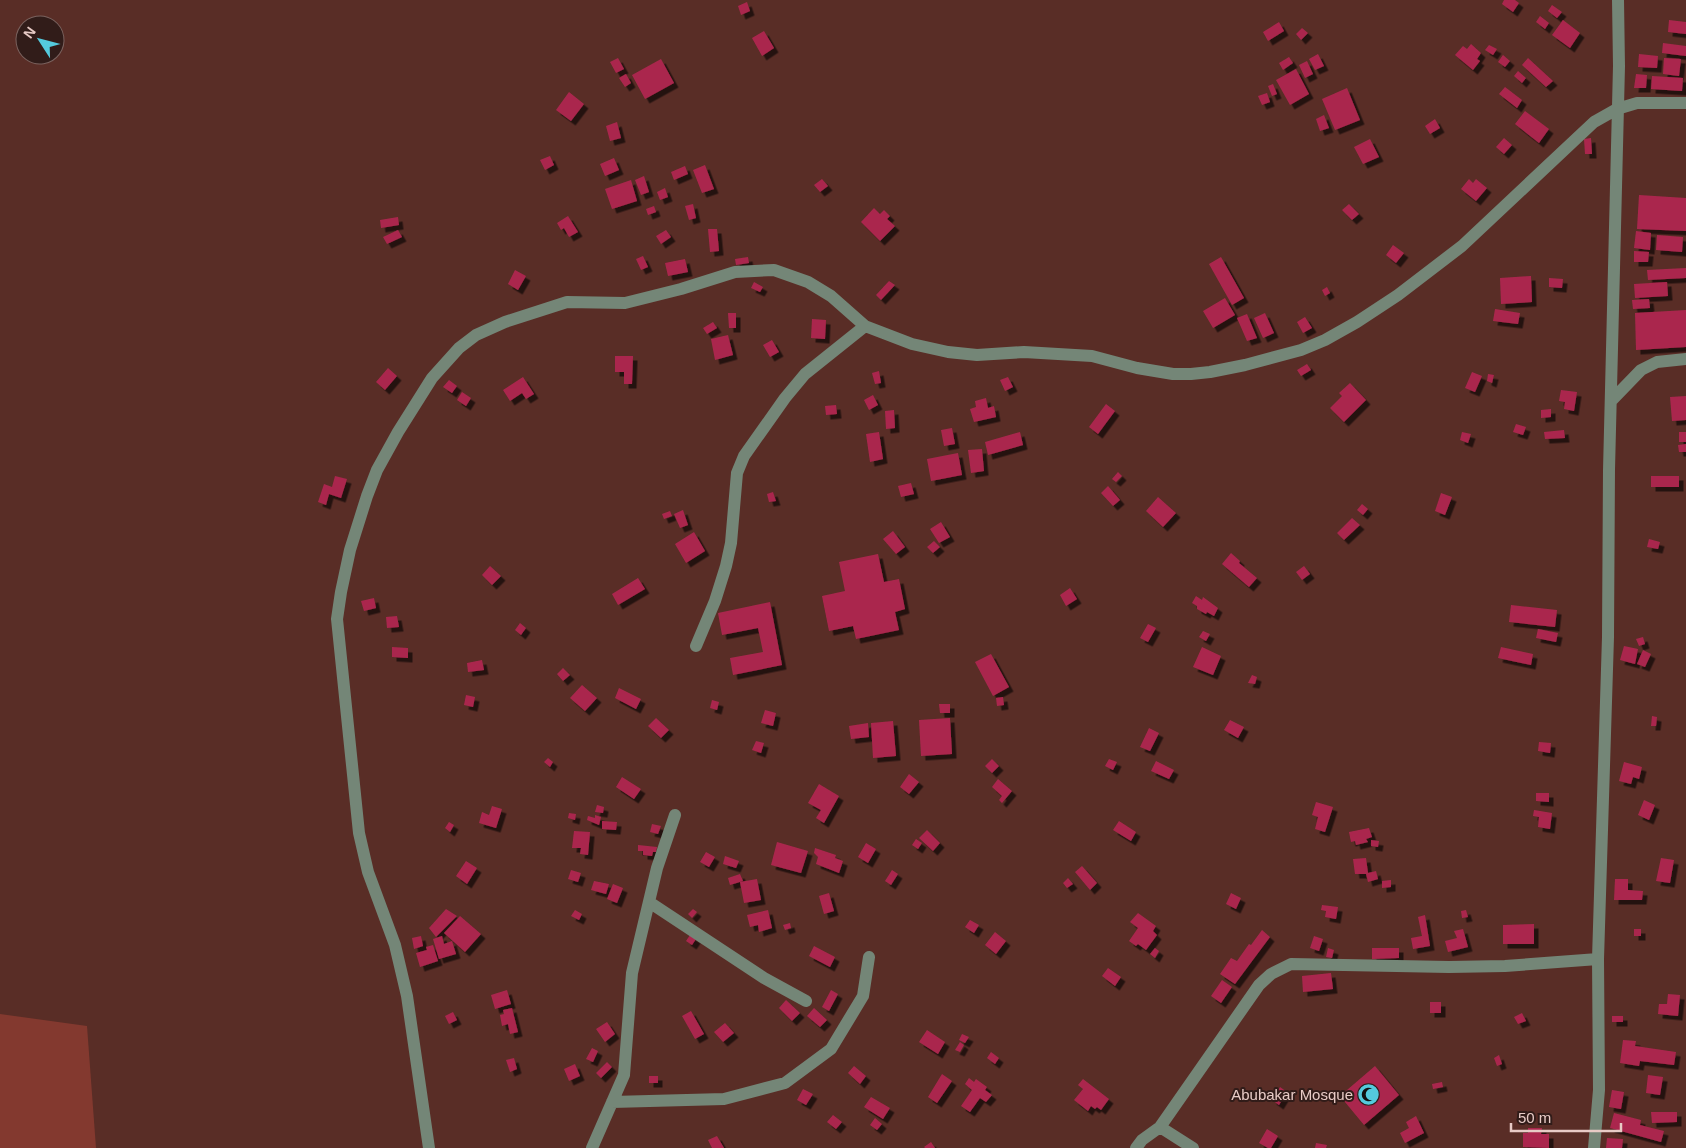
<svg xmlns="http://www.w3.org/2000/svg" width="1686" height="1148" font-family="Arial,sans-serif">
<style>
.green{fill:#83392f}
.building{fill:#aa274d;filter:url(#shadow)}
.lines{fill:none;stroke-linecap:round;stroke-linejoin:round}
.minor{stroke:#748677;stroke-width:12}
.labels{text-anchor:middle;stroke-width:4;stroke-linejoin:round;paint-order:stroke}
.poi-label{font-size:15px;fill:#e8cbc6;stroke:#311c19;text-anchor:end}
</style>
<defs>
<filter id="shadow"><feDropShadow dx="4.5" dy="4.5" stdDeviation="0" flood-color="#0009"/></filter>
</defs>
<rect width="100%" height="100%" fill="#592d26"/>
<path class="green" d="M0,1014L87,1026L96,1148H0Z"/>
<path class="building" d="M1504,0H1515L1519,3L1513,12L1502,4Z
M747,2L750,11L741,15L738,6Z
M1552,5L1562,12L1557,18L1548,11Z
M1540,16L1549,23L1545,29L1536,22Z
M1563,20L1580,33L1570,48L1552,35Z
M1669,20L1686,22V34L1668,32Z
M1279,22L1284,31L1268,41L1263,32Z
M1302,28L1308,33L1301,40L1296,34Z
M764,31L774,48L762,56L752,38Z
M1663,43L1686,46V56L1662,53Z
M1471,44L1481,53L1477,59L1480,61L1473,70L1455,55L1463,46L1467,49Z
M1489,45L1497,49L1493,55L1485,50Z
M1318,54L1324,66L1315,70L1309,59Z
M1639,54L1658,56L1657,68L1638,67Z
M1503,55L1510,61L1505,67L1498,62Z
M1289,57L1293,63L1283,70L1279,63Z
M618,58L624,69L616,73L610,62Z
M1528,58L1553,81L1546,87L1522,65Z
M1664,58L1681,59L1679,76L1663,74Z
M661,59L674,83L645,99L632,75Z
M1307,61L1313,74L1305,78L1299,65Z
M1296,69L1309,94L1290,105L1276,80Z
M1518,71L1526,78L1522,83L1514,76Z
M626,74L631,83L625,87L619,78Z
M1636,74L1647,75L1646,88H1634Z
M1652,76L1683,78L1682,91L1651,89Z
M1273,84L1277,94L1272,96L1268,86Z
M1505,87L1522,100L1517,108L1499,94Z
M1347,88L1360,120L1335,130L1322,99Z
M569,92L584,104L571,121L556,110Z
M1267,93L1270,102L1262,105L1258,96Z
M1525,111L1549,129L1539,143L1515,124Z
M1324,115L1329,128L1320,131L1316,119Z
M1435,119L1440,128L1430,134L1425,126Z
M617,122L621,138L610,141L606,126Z
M1504,138L1512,145L1504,154L1496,147Z
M1591,138L1592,154H1585L1584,139Z
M1370,139L1379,157L1363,164L1354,147Z
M550,156L554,165L545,170L540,160Z
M614,158L619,170L605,176L600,164Z
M705,165L714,189L702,193L693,170Z
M685,166L688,174L674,180L671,172Z
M644,176L649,192L641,195L635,180Z
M822,179L828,186L820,192L814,185Z
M1469,179L1473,183L1476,179L1487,188L1476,201L1461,189Z
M631,180L637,201L612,209L605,189Z
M665,188L668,197L660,200L657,192Z
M1639,195L1686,198V231L1637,229Z
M693,204L696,218L689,220L685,206Z
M1349,204L1359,214L1352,220L1342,210Z
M654,206L656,212L648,215L646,209Z
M874,208L880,214L884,210L890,216L887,219L895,226L880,241L861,222Z
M568,216L578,232L569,237L564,228L561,230L557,223Z
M398,217L399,225L381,228L380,220Z
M708,229H717L719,251L710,252Z
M398,230L402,237L387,244L383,237Z
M666,230L671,237L661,244L656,236Z
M1636,231L1651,233L1650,250L1634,248Z
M1657,235L1683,237L1682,252L1656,250Z
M1393,245L1404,253L1396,263L1386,255Z
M1634,251L1649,252L1648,262H1634Z
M643,256L648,267L641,270L636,259Z
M748,257L749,263L736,265L735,259Z
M1221,257L1244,298L1232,305L1209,264Z
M685,259L688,272L668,276L665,263Z
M1686,268V278L1648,280L1647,270Z
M515,270L526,276L518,290L508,284Z
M1531,276L1532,302L1501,304L1500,278Z
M1549,278L1563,279L1562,288L1549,287Z
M889,281L895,285L881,300L876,295Z
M754,282L763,287L760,292L751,288Z
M1667,282L1668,296L1635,298L1634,284Z
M1327,287L1330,293L1325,296L1322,290Z
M1225,298L1235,315L1213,328L1203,311Z
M1649,299L1650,308L1633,309L1632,300Z
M1495,309L1520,313L1518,324L1493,321Z
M1686,310V347L1636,350L1635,313Z
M728,313H736V328H729Z
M1265,313L1274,333L1263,338L1254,318Z
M1247,314L1257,338L1247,341L1237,318Z
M1305,317L1312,328L1303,333L1297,322Z
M812,319L826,320L825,339L811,338Z
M713,322L717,328L707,334L703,328Z
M728,335L733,355L715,360L711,339Z
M772,340L779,352L770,357L763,345Z
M615,356H633L632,384H624V372H615Z
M1307,364L1311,370L1301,376L1297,370Z
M388,368L397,376L385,390L376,382Z
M879,371L881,383L875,384L872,373Z
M1472,372L1482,376L1475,392L1465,388Z
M1488,374L1494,375L1492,383L1487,381Z
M523,377L534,394L526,399L522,393L510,401L503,390Z
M1008,377L1013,387L1005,391L1000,380Z
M449,380L457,386L452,393L443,387Z
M1350,383L1366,400L1344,422L1330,408L1342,396L1339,393Z
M1561,390L1577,392L1574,411L1564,409L1565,402L1559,401Z
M462,392L471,398L466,406L457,400Z
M873,395L878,405L869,410L864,400Z
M1686,396V420L1672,421L1670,397Z
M986,398L988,408L994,406L996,417L974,422L970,409L976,407L975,401Z
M1106,404L1115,411L1098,434L1089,427Z
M836,405L837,414L826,415L825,406Z
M1551,409V417L1541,418V410Z
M894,410L895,428L886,429L885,411Z
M1516,424L1526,427L1523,435L1513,432Z
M952,428L955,444L944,446L941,430Z
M1564,430L1565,438L1545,439L1544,432Z
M879,432L883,459L870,462L866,434Z
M1020,432L1023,445L988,455L985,442Z
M1462,432L1471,434L1468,443L1460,440Z
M1679,432H1686V442H1679Z
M1686,444V452H1679L1678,445Z
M982,449L984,471L971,473L968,450Z
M958,453L962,475L931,481L927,459Z
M1118,472L1122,476L1116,482L1112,479Z
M335,476L347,479L341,498L329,494L326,505L318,502L324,484L332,487Z
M1651,476H1679V487H1651Z
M911,483L914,494L901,497L898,486Z
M1108,486L1120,500L1113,506L1101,493Z
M773,492L776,501L769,502L767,494Z
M1441,493L1452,497L1445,515L1435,511Z
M1158,497L1176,513L1163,527L1146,511Z
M1362,504L1368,509L1363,515L1357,510Z
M683,510L688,525L680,528L674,514Z
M670,511L672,516L664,519L662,514Z
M1352,518L1360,525L1344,540L1337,533Z
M941,522L950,537L939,543L930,529Z
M893,531L905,547L896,554L883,539Z
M694,532L705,551L686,563L675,544Z
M1649,539L1660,542L1658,549L1647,547Z
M934,541L940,547L933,553L927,547Z
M1231,553L1240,561L1239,563L1257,578L1249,587L1222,564Z
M878,554L884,582L899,579L905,609L895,612L899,630L856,639L853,626L829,631L822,596L845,591L839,562Z
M490,566L501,576L492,585L482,575Z
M1304,566L1310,574L1302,580L1296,572Z
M638,578L645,589L618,605L612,594Z
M1070,588L1077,599L1066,606L1060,595Z
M1196,596L1202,600L1203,597L1218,608L1214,616L1207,612L1206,614L1197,609V606L1192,603Z
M374,598L376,608L364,611L361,601Z
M770,602L782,665L733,675L730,658L763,652L758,628L722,635L718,613Z
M1511,605L1557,610L1555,627L1509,622Z
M397,616L399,627L387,628L386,617Z
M520,623L526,628L521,635L515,630Z
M1148,624L1156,628L1148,642L1140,638Z
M1538,629L1558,633L1556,642L1536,638Z
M1203,631L1210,634L1206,641L1199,637Z
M1643,637L1645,644L1639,646L1636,639Z
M1624,646L1638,649L1635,664L1620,660Z
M392,647L408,648V658L392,657Z
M1202,647L1221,656L1213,675L1193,667Z
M1501,647L1533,654L1531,665L1498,658Z
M1643,650L1651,654L1645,667L1637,664Z
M991,654L1009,687L993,696L975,662Z
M482,660L484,670L468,672L467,663Z
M563,668L570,675L563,681L557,674Z
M1252,675L1257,677L1255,684L1248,683Z
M582,685L597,698L585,711L570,698Z
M619,688L641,699L636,709L615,698Z
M466,695L475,697L473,707L464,705Z
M1003,697L1004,705L997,706L996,698Z
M712,700L719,702L717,710L710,708Z
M939,704H950V713H940Z
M765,710L776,713L773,726L761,723Z
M1652,716L1657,717L1656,726H1651Z
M656,718L669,730L661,738L648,726Z
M950,718L952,754L921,756L919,720Z
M1230,720L1244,727L1238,738L1224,730Z
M893,721L896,756L873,758L871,723Z
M868,723L869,737L851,739L849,726Z
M1149,728L1159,733L1150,751L1140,747Z
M756,741L764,743L761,753L752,750Z
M1539,742L1551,743L1550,753L1538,751Z
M548,758L553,762L550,767L544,762Z
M992,759L999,766L992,773L985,766Z
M1109,759L1117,762L1113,770L1105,766Z
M1156,761L1174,770L1169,779L1151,771Z
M1624,762L1642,767L1639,779L1633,777L1631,784L1619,781Z
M909,774L919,782L909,794L900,787Z
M622,777L641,789L634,799L616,787Z
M998,779L1012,791L1002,803L999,800L1002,796L992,787Z
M819,784L839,796L824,823L816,818L821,810L808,803Z
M1536,793H1549V802L1536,801Z
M1644,800L1655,805L1649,820L1638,815Z
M1316,802L1333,807L1325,832L1315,829L1318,817L1312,815Z
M597,805L604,807L603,813L595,812Z
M492,806L502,809L496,828L479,823L482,812L489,815Z
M1534,810L1552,813L1550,829L1538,827L1539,817L1533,816Z
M569,813L576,814L575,820L568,818Z
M595,815L601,817L599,825L587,820L588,816L595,818Z
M602,821L617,822L616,830L602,829Z
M1119,821L1136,832L1131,841L1113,830Z
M449,822L454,825L450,832L445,828Z
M652,824L661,826L658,834L650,832Z
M1369,828L1372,837L1366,839L1368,842L1356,845L1355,841L1351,842L1349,832Z
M927,830L940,843L933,851L919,838Z
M574,831L590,832L588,855L580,854L581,848H572Z
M916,839L922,843L918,849L912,845Z
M1371,840L1379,841L1378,847L1371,846Z
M777,842L808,851L801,873L771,865Z
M866,843L876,849L868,863L858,857Z
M638,845L657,847L656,852H653L652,856L643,855V851H638Z
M815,848L836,855L835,858L843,861L839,873L816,864L818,857L814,853Z
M706,852L715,857L709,867L700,862Z
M725,856L739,861L736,868L723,864Z
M1366,858L1368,873L1376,871L1378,879L1368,882L1366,874H1355L1353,859Z
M1661,858L1674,860L1670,883L1656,881Z
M466,861L477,868L467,884L456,876Z
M1082,866L1097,883L1090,890L1075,872Z
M571,870L581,873L578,882L568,879Z
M892,870L898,874L891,885L885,881Z
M740,874L743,881L730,885L728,878Z
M1068,878L1073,884L1067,888L1063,883Z
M757,879L761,900L744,903L740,882Z
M1615,879H1628V890L1643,891L1642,900H1614Z
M1391,880V887L1382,888V881Z
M594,881L609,884L606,894L591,890Z
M613,884L623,888L617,903L607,899Z
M829,893L834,911L824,914L819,896Z
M1231,893L1241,898L1236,909L1226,904Z
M1322,905L1338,907L1336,919L1325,917L1326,911L1321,910Z
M446,909L457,916L436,937L429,928Z
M693,909L697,912L692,918L688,914Z
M575,910L582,914L579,920L571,916Z
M768,910L772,928L759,932L758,925L750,927L747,915Z
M1466,910L1468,917L1462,918L1461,911Z
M1138,913L1156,926L1153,931L1157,935L1146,950L1138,944L1136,946L1129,941L1138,928L1130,922Z
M1425,915L1430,946L1413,949L1411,938L1422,936L1418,917Z
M460,916L481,934L465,952L444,933Z
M970,920L979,925L974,933L965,927Z
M790,923L791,928L785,930L783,925Z
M1534,924V944H1503V925Z
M1463,929L1468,947L1448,952L1445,941L1457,938L1454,931Z
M1634,929H1641V936H1634Z
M1262,930L1270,937L1235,984L1220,974L1231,958L1237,961L1249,944L1251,945Z
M995,932L1006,941L996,954L985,945Z
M690,935L696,939L692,945L686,941Z
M421,936L423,946L414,949L412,938Z
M442,936L444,944L452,941L456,954L439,959L433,939Z
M1314,936L1323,939L1319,951L1310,948Z
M433,945L438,961L420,967L416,953L427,950L426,947Z
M814,946L835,957L830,967L809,956Z
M1155,948L1159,951L1155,958L1150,954Z
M1328,948L1334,950L1332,958L1326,957Z
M1372,948H1399V958L1372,959Z
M1108,968L1121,977L1115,986L1102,976Z
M1331,973L1333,989L1303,992L1302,976Z
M1222,980L1232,987L1221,1003L1211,996Z
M507,990L511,1004L495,1009L491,995Z
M831,990L838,994L829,1011L822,1007Z
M1668,994L1680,995L1678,1016L1658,1014L1659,1004H1667Z
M786,1000L800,1013L792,1021L779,1008Z
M1430,1002H1441V1013H1430Z
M512,1008L518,1032L510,1034L508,1024L502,1026L500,1015L504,1014L503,1010Z
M814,1008L827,1020L820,1027L807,1016Z
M691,1011L704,1034L695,1039L682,1016Z
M453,1012L457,1020L449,1024L445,1016Z
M1522,1013L1526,1021L1518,1024L1514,1017Z
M1612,1016H1623V1022H1612Z
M607,1022L615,1034L605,1042L596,1029Z
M725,1023L734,1033L723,1042L714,1032Z
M927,1030L945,1042L938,1054L919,1042Z
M962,1034L969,1037L965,1043L959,1040Z
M1623,1040L1636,1041L1635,1046L1676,1052L1674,1065L1640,1061L1639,1066L1620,1063Z
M960,1042L964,1045L960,1052L955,1050Z
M592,1048L598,1051L593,1062L586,1059Z
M991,1052L999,1058L995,1064L987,1058Z
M1499,1055L1502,1064L1497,1066L1494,1058Z
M514,1058L517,1069L510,1072L506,1060Z
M607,1062L612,1067L601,1078L596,1073Z
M575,1064L580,1076L569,1081L564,1069Z
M854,1066L866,1076L860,1084L848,1073Z
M1375,1066L1399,1095L1364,1125L1340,1096Z
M942,1074L952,1081L937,1103L928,1097Z
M1648,1075L1663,1077L1660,1095L1646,1093Z
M649,1076H658V1083H649Z
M969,1078L974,1082L976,1079L987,1087L985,1090L992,1095L986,1102L980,1098L970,1112L961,1106L972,1090L965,1084Z
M1083,1079L1109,1099L1101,1110L1097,1107L1095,1109L1091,1106L1088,1111L1074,1100L1083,1089L1078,1085Z
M1442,1082L1443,1087L1433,1089L1432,1084Z
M1280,1087L1287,1092L1279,1105L1272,1100Z
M803,1089L813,1094L806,1105L797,1100Z
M1612,1090L1624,1092L1621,1109L1609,1107Z
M871,1097L890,1108L883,1119L864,1107Z
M1651,1112H1677V1122L1652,1123Z
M1614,1113L1641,1120L1640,1125L1664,1131L1661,1142L1610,1128Z
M833,1115L842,1122L836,1129L827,1122Z
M1416,1116L1424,1133L1405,1143L1400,1133L1409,1128L1406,1122Z
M875,1118L882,1124L877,1130L870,1125Z
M1528,1128H1542L1541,1134H1549V1148L1523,1147V1133H1528Z
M1267,1129L1278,1136L1271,1148H1268L1259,1143Z
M717,1136L724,1148H712L708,1140Z
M1607,1138L1623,1139L1622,1148H1606Z
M931,1142L935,1148H925L924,1147Z
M1316,1143L1327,1145L1326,1148H1315Z"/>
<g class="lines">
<path class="minor" d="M1611,401L1641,370L1657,362L1686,359
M696,646L715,601L726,566L731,543L737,473L744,456L785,398L805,374L865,326
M649,902L764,978L806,1001
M612,1102L724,1099L785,1083L831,1049L863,996L869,957
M1160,1127L1193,1148
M429,1148L407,996L395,945L368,872L359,833L337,619L341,592L350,550L367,496L377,470L398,432L432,378L459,348L476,335L505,322L567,302L625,303L681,289L735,272L774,270L808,282L831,296L865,326L912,344L948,352L977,355L1024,352L1092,356L1137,368L1173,374H1191L1210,372L1245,365L1301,350L1325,340L1357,322L1398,295L1462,246L1594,122L1617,109L1637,103H1686
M592,1148L624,1075L632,973L657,868L675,815
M1136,1148L1142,1140L1160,1127L1259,985L1271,974L1291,964L1449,967L1505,966L1598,959
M1594,1148L1599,1090L1598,959L1608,637L1609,470L1619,66L1618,0"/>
</g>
<defs>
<symbol id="mosque-disc" viewBox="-11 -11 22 22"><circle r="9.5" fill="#54cadd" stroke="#311c19"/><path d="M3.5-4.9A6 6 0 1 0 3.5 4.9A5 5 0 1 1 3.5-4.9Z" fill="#111"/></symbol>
</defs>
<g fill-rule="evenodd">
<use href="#mosque-disc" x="1356" y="1082" width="25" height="25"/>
</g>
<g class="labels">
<g class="poi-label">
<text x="1353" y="1100">Abubakar Mosque</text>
</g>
</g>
<g transform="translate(40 40) rotate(306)"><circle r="24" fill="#311c19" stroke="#7a625e"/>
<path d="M0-4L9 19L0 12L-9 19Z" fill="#54cadd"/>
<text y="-8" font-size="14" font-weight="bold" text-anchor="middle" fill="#e8cbc6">N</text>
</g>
<path d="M1511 1123v8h110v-8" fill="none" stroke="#e8cbc6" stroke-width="2.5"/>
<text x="1518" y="1123" font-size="15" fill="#e8cbc6" stroke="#311c19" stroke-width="4" paint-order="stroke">50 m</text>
</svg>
